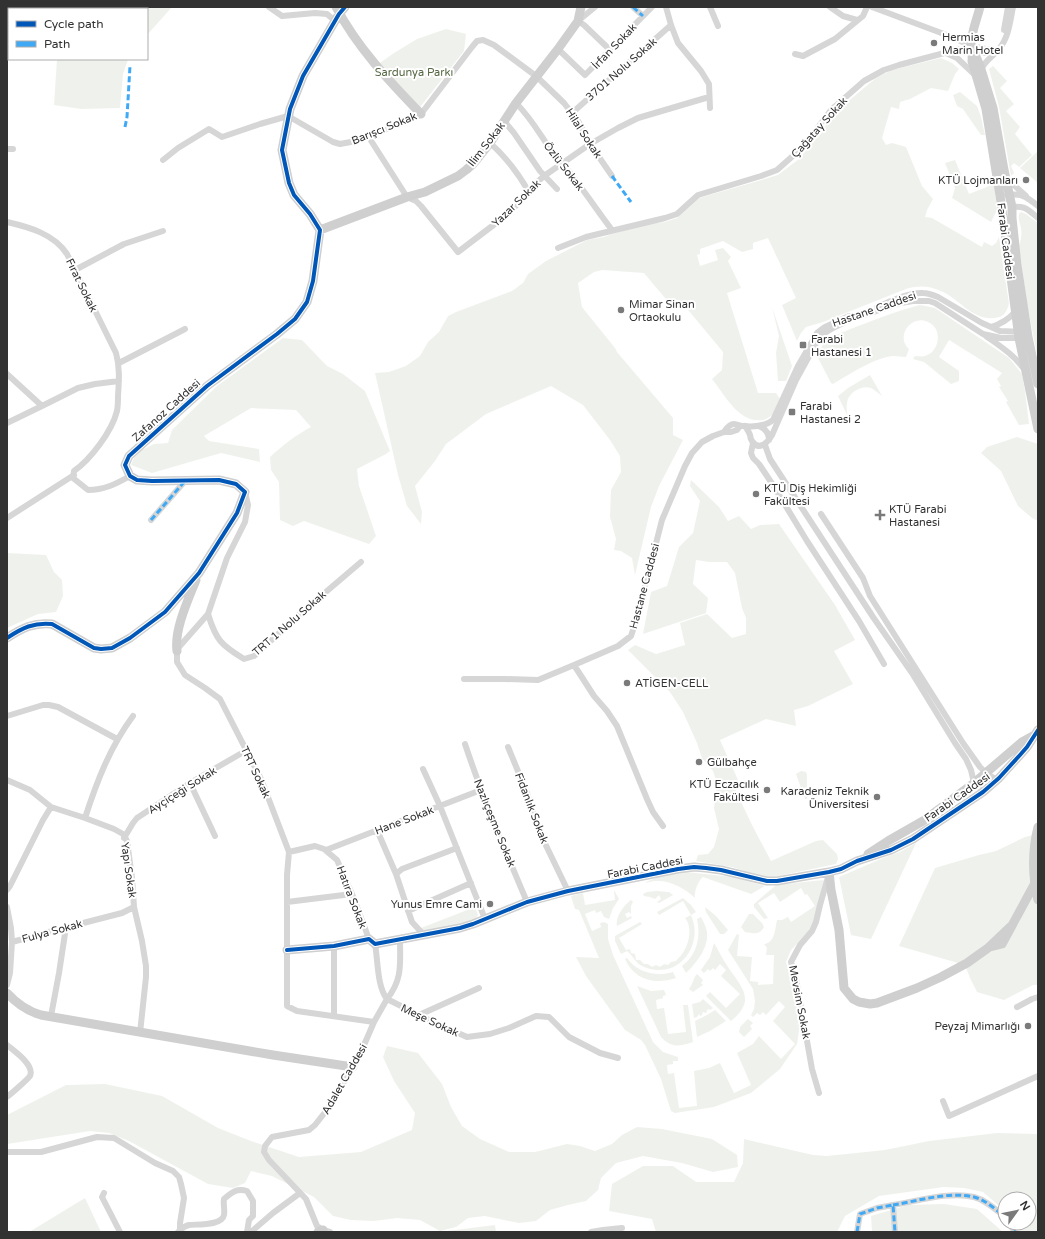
<svg xmlns="http://www.w3.org/2000/svg" width="1045" height="1239" font-family="'Varela Round',sans-serif">
<style>
.green{fill:#eff2ec}
.lines{fill:none;stroke-linecap:round;stroke-linejoin:round}
.street{stroke:#d6d6d6;stroke-width:6}
.secondary{stroke:#cfcfcf;stroke-width:9}
.quiet{stroke:#3fa9f5;stroke-width:3;stroke-dasharray:6 3;stroke-linecap:butt}
.cycleway-casing{stroke:#fff;stroke-width:6}
.cycleway{stroke:#0057b8;stroke-width:4}
.poi-dot{fill:#7a7a7a;stroke:#fff;stroke-width:1.5}
.labels{text-anchor:middle;stroke-width:4;stroke-linejoin:round;paint-order:stroke}
.poi-label{font-size:11px;fill:#323232;stroke:#fff;text-anchor:start}
.street-label{font-size:11px;fill:#323232;stroke:#fff}
.park-label{font-size:11px;fill:#566944;stroke:#fff}
</style>
<rect width="100%" height="100%" fill="#fff"/>
<path class="green" d="M91,7H172L147,35V9H90Z
M446,29L466,34L464,51L417,111L374,67L394,53L417,39Z
M941,58L952,63L959,69L955,74L948,91L931,88L910,99L900,102L899,109L891,107L882,138L886,145L892,143L906,147L922,186L933,199L927,210L925,217L932,218L982,247L984,242L992,246L996,243L999,237L1009,304C1006,313 1004,317 994,318C972,320 960,300 943,292C929,286 921,285 906,289L823,322L806,327L801,333L797,341L782,305L796,298L768,238L753,243V249L742,252L723,241L700,249V254L697,255L700,266L718,260L715,250L723,248L731,257L728,261L741,288L727,293L758,393H776L781,400C778,409 772,418 763,420C739,424 725,395 712,379L722,370L723,352L684,305L672,304L665,298L644,273L602,270L594,272L578,283L582,307L615,348L617,352L673,418V435L683,440L659,486L651,507L635,575L632,558L621,551L614,550L616,539L610,517L611,490L621,472L620,456L610,440L583,405L551,386L486,414L446,444L435,461L415,486L422,512L421,524L407,506L398,475L375,373L389,372L406,366L420,356L428,342L439,332L448,316L456,312L512,291L523,283L528,274L546,261L587,240L604,237L612,234L650,224L665,222L677,218L699,198L758,181L778,175L799,159L823,130L833,114L876,78L892,70Z
M57,59H128L123,74L120,108L81,109L54,105Z
M993,66L1007,81L1000,88L1014,104L1006,111L1020,127L1015,134L1032,155L1019,167L1014,163L1011,166L1014,173L1011,176L999,107L989,69Z
M960,92L977,106L981,117L985,135H981L963,109L957,106L953,95Z
M1038,151V183L1020,168Z
M955,160L969,194L994,184L997,210L991,222L952,198L955,188L945,163Z
M1021,212L1026,214L1038,223V360L1027,304L1019,246C1021,240 1022,235 1021,228C1020,223 1018,220 1019,214Z
M920,305L935,308L1009,358L1022,374L1025,391L1029,424L1019,425L1006,402L1008,401L999,387L1001,386L997,379L1002,373L949,340L939,357L959,371V381L951,384L924,362L913,359L915,356C918,356 922,357 925,356C940,352 943,328 928,322C911,314 895,337 909,349L906,357C902,357 897,356 893,356C874,358 850,374 833,384L831,383L818,358C820,353 821,345 826,341C831,336 841,333 848,330C872,321 895,311 920,305Z
M772,307L792,366L786,381H778L776,353L779,336Z
M283,338L302,340L327,366L343,374L365,391L390,451L386,454L357,469L359,486L376,536L369,544L304,521L293,526L280,520L279,482L271,470L270,457C283,445 296,435 311,427L296,410L251,408L204,436L209,441L259,449L260,462L221,453L152,473L131,465L136,453L154,444L168,443L172,430L217,386Z
M870,375L882,396C878,393 875,390 871,388C861,385 848,393 847,403C846,409 847,414 849,419L838,396L848,388Z
M1017,437L1038,444V521L1032,518L1018,506L1001,471L981,453L987,447Z
M691,480L719,507L728,521L739,516L751,529L760,525L779,524L835,605L855,640L834,651L853,684L808,706L794,710L796,726L766,719L720,740L738,780V784L735,789L752,825L771,861L816,841L823,840L837,854L838,859L836,864L774,877L760,876L732,867L696,861L698,855L708,854L714,847L719,829L714,808L717,785L716,780L713,771L702,758L697,743L683,712L670,692L628,650L635,645L656,654L685,645L680,623L707,614L732,638L746,634V618L742,608L735,573L727,562H709L696,560L693,584L708,598L706,613L643,634L651,592L667,586L679,547L693,533L700,501L690,486Z
M7,553L46,555L54,572L62,580L63,596L56,612L38,614L7,628Z
M801,771L806,772L807,775V799H805L796,774Z
M1038,834V985H1033L1004,1000L977,992L970,978L965,965L899,946L935,868L979,855L996,851L1025,837Z
M916,843L871,939L851,935L839,877L883,858L900,852Z
M686,872L733,877L765,886L751,894L703,877C698,881 694,891 695,898C682,886 664,877 646,883V882L658,877Z
M823,880L824,881L814,920L808,932L791,950L786,962L797,1003L800,1024L797,1044L780,1069L751,1093L714,1107L675,1113L671,1111L661,1079L645,1045L641,1040L625,1030L586,976L576,957L599,958L579,910L575,909L571,896L583,893L585,905L615,900L614,890L619,899L613,908L609,919L604,917L601,911L596,913L595,910L585,914L592,931L601,927L600,923L604,922L608,924V939L613,955L653,1042L663,1052L678,1057V1061H673V1064L667,1065L668,1074L674,1073L679,1108L697,1106L694,1071L709,1068L720,1063L734,1093L751,1085L737,1053L753,1044L759,1036L781,1059L795,1044L773,1021L785,1007L779,1001L766,1015L763,1012L760,1015L757,1013L753,1017L751,1015L754,1009L755,1001L753,989L728,950L737,934L739,935L737,956L752,957L750,981L758,982V985L773,984L774,955H766L767,948L764,944C775,943 775,929 777,920H782L788,917L791,922L815,906L807,894L805,895L801,888L780,902L774,893L758,903L768,918L764,919L754,907V904L776,885Z
M656,891L669,892L673,895L659,903L657,902L661,899L659,895L655,899L650,897L644,896L643,894L647,892Z
M683,898L691,905L696,912L691,915C704,944 680,979 647,968C634,964 635,957 627,951L621,954L615,941V936L640,922L642,924L619,938L626,950L630,949L631,953L635,954L636,960H640L644,964H648L652,967L656,965L660,967L664,964L668,965L671,962L676,961C678,958 680,957 682,954C689,945 693,927 685,918L691,915L683,901L659,915L657,912Z
M631,900L633,902L631,906V914L629,912L625,914L627,918L631,916L632,918L617,926C615,917 624,905 631,900Z
M475,907L478,915L475,920L424,932L421,928Z
M705,907L716,916L728,930L724,934H720L706,912Z
M749,914H753L762,923L764,927C759,936 753,933 745,932L741,927Z
M701,917C703,921 706,926 707,932C709,947 697,963 686,973L682,966C697,955 701,937 697,919Z
M714,943C719,951 723,960 728,967C743,989 756,1000 731,1021L706,996L710,992L726,1008L740,994L721,976L726,970L720,964L715,970L713,968L710,971L708,969L704,973L701,970L710,957Z
M627,958C638,973 656,977 673,972L676,978C655,985 634,980 625,959Z
M697,974L703,980L701,983L703,985L693,992L689,989C693,984 693,978 697,974Z
M637,986L651,991L664,990L666,995L663,996V998L656,1000L657,1009L664,1008L668,1034L686,1032L683,1005H688L693,1042C678,1047 672,1048 661,1037Z
M703,999L713,1008L710,1010L708,1009L706,1013L703,1012L702,1015L700,1016L699,1014L697,1017L694,1018L692,1004L700,1002Z
M715,1010L726,1021L710,1031L697,1037L695,1021L707,1015Z
M748,1019L753,1023L750,1026L752,1029L744,1037L739,1032L740,1027Z
M387,1046L418,1053L442,1084L451,1107L462,1126L480,1139L509,1152H535L567,1144L580,1146L595,1151L612,1144L622,1135L637,1127L662,1129L712,1139L737,1155L738,1167L713,1172L682,1163L643,1156L616,1163L601,1178L598,1190L586,1201L568,1205L550,1210L536,1221L519,1223L485,1216L468,1218L456,1227L440,1231L420,1220L397,1218L374,1221L351,1220L333,1216L314,1197L272,1176L251,1171L245,1183L233,1188L208,1184L129,1141L109,1133L90,1131L7,1144V1115L66,1085L105,1084L162,1096L218,1128L251,1141L299,1157L361,1152L412,1130L415,1113L394,1081L383,1057Z
M997,1133L1038,1134V1232H1020L1012,1223H1029V1199H1005V1214L998,1205L983,1192L964,1188L944,1187L879,1196L845,1216L837,1232H656L652,1219L609,1211L612,1184L643,1166H673L696,1182H734L743,1163L744,1139L813,1155L827,1156L885,1150L929,1141Z
M85,1198L101,1232H29L34,1229Z
M944,1204L977,1209L1003,1232H877L872,1231L871,1216L908,1205Z
M495,1225L496,1232H439Z"/>
<g class="lines">
<path class="street" d="M61,7V9
M269,7L282,16L315,13L327,14L335,21
M595,7L578,21L584,25L610,50
M633,7L643,16
M666,7L671,25L678,43L701,71L709,84L710,108
M710,7L718,26
M830,7L843,16L857,20
M872,7L952,37L971,46L978,52L984,53H993
M1004,30L1008,7
M558,49L585,75L652,7
M946,53L957,58L974,74
M795,54L803,56L835,39L863,16L867,7
M981,70C985,60 993,57 999,49C1009,37 1010,21 1013,7
M516,103C531,118 539,133 551,150C558,159 567,168 574,178C587,195 599,213 612,230
M572,113L671,25
M504,121L514,133L540,171L557,189
M368,136L407,197L416,201L421,206L458,252L504,217L524,198L533,186L544,176L590,144L618,128L638,118L709,97
M490,143C506,157 518,173 529,192
M7,149H13
M163,160L178,148L209,129L222,137L260,124L288,116L333,142L340,144L356,141L415,118L421,114L472,47L477,41L483,40L494,45L536,76L564,103L578,121L590,144L612,176
M1006,178L1026,196
M1007,195C1022,193 1027,197 1038,206
M1010,207C1026,206 1026,208 1038,218
M7,222C29,227 54,234 67,254L116,353C120,367 119,381 118,396C118,401 118,406 117,411C112,431 91,459 74,471L73,478L88,490C104,490 116,484 130,476
M558,248L586,237L665,218L677,214L698,195L761,176L777,170L804,146L831,110L864,81L884,70L899,65L971,46L991,50L995,53
M75,270L124,244L163,231
M877,307C889,302 909,292 923,293C928,293 933,295 938,297L982,323L991,327C1001,324 1008,320 1015,312
M991,327L1000,331L1021,332
M986,336C1000,346 1014,355 1024,369
M119,363L185,329
M7,374L42,406L78,388L95,384L119,381
M7,423L42,406
M745,426C747,429 749,432 750,435C751,439 750,438 752,441C759,452 768,442 772,435L796,380L818,340L823,334L833,328L849,320L901,303L913,301H929L935,303L983,334L1001,338H1022
M759,426C766,429 769,433 769,440
M724,432C726,429 729,424 734,424C736,424 740,426 743,426C753,427 766,426 773,420L798,366L817,333L825,327L849,316
M753,443L751,453L753,458L759,464L773,485L807,541L859,621L884,664
M765,445L770,459L873,617L912,673L955,743L966,759L971,770L974,783L983,792
M245,492L248,505L245,522L227,558L208,614L179,647L177,651V662L185,675L205,688L220,699L261,779L289,852L287,875V1006L297,1011L374,1022
M821,514L863,578L870,596L963,743L980,767L986,773L997,780
M7,518L74,475
M151,520L185,481
M208,614C216,640 221,645 244,659L254,656L300,614L361,562
M574,665L594,696L607,711L617,726L647,799L653,812L663,826
M464,679H505L538,680L574,665L618,646L631,636L636,621L662,520L685,466L692,453L702,442L713,436L724,432H731L737,430L740,426
M7,716L43,705H49L58,707L117,739
M465,744C483,798 505,850 527,902
M508,747L527,793L539,831L568,891
M423,769L440,806L485,919
M7,780L30,790L51,807L85,818L114,829L123,834L127,841L132,878L134,907L142,941L146,966V977L140,1033
M190,783L215,836
M85,818C97,781 110,747 133,716
M377,830L396,874
M124,838L133,823L137,818L190,783L247,750
M326,850L481,790
M289,852L315,846L324,849L337,860L352,894L369,939
M7,890L10,886L43,820L51,807
M287,902L352,894
M7,907L11,928L12,942
M408,911L471,883
M424,935L412,922L396,874L402,869L457,848
M400,939C400,963 403,979 387,999L433,1022L467,1037L490,1034L509,1028L536,1016L549,1017L569,1037L600,1053L618,1058
M7,985L10,973L12,942L56,930L122,913L134,907
M1017,1007L1032,999L1038,997
M419,1015L479,988
M51,1016L59,973L66,927
M334,1016V946
M7,1045C14,1051 35,1065 30,1076C27,1080 12,1093 7,1097
M819,1093L812,1069L796,979L791,962L800,945L812,931L816,922L820,905L828,877
M943,1101L949,1116L1038,1076
M7,1152H41L97,1137L114,1138L155,1163L173,1171L179,1177L181,1184L184,1198L180,1223V1230L181,1232
M104,1193L102,1197L120,1232
M893,1205C918,1201 949,1191 974,1197C986,1200 996,1210 1005,1217
M1009,1223L1015,1232
M178,1232C181,1229 185,1226 189,1225C197,1224 222,1226 224,1215C225,1210 223,1204 224,1199C232,1192 237,1188 247,1191L253,1201V1216L249,1220L247,1232
M251,1232L273,1213L300,1193
M330,1232L323,1230L317,1226L306,1199L269,1160L264,1152L265,1146L272,1137L309,1130L315,1125L326,1111L353,1067L361,1052L374,1022L387,999C377,987 378,960 375,944
M591,1232L603,1230L622,1228
M857,1232L860,1214L877,1208L893,1205L895,1232"/>
<path class="secondary" d="M336,7C357,47 389,81 421,114
M980,7C977,19 971,33 971,45C971,52 973,54 972,61L986,109L1001,202L1019,338L1038,429
M79,9L81,7
M7,30L9,31
M974,55L977,59L980,66L993,108L1004,170L1012,207V218L1017,265L1028,337L1038,384
M320,230L407,197L425,192L458,176L466,170L474,163L490,143L516,103L558,49L578,21L581,7
M7,638C22,628 34,622 52,624L94,648L101,649L112,648L130,638L165,612L199,573L237,513L245,492L236,484L219,480L152,481L137,480L130,476L125,465L129,456L207,386L277,334L295,319L307,302L313,281L320,230L310,214L294,195L289,183L282,150L290,109L303,76L339,14L345,7
M177,651C174,630 188,600 196,580
M1038,827C1032,851 1032,875 1038,900
M868,854L888,841L923,821L974,783L1022,742L1033,736
M829,872L831,890L839,930L844,988L853,999L859,1002L870,1004L877,1003L917,988L941,977L967,963L988,948L1010,927
M990,947L1002,944L1035,883
M287,950L334,946L369,939L375,944L460,928L473,924L527,902L568,891L678,869L694,867L706,868L721,870L767,881H777L829,872L841,869L857,861L891,850L913,839L983,792L999,778L1020,755L1027,747L1038,730
M7,993C17,1004 27,1011 41,1015L273,1055L353,1067
M318,1232L323,1230"/>
<path class="quiet" d="M633,7L643,16
M125,127L127,117L130,66
M612,176L631,202
M151,520L185,481
M893,1205C918,1201 949,1191 974,1197C986,1200 996,1210 1005,1217
M1009,1223L1015,1232
M857,1232L860,1214L877,1208L893,1205L895,1232"/>
<defs>
<path id="cycleway" d="M7,638C22,628 34,622 52,624L94,648L101,649L112,648L130,638L165,612L199,573L237,513L245,492L236,484L219,480L152,481L137,480L130,476L125,465L129,456L207,386L277,334L295,319L307,302L313,281L320,230L310,214L294,195L289,183L282,150L290,109L303,76L339,14L345,7
M287,950L334,946L369,939L375,944L460,928L473,924L527,902L568,891L678,869L694,867L706,868L721,870L767,881H777L829,872L841,869L857,861L891,850L913,839L983,792L999,778L1020,755L1027,747L1038,730"/>
</defs>
<use href="#cycleway" class="cycleway-casing"/>
<use href="#cycleway" class="cycleway"/>
</g>
<g class="poi-dot">
<circle cx="934" cy="43" r="4"/>
<circle cx="1026" cy="180" r="4"/>
<circle cx="621" cy="310" r="4"/>
<rect x="799" y="341" width="8" height="8" rx="2"/>
<rect x="788" y="408" width="8" height="8" rx="2"/>
<circle cx="756" cy="494" r="4"/>
<path d="M878 509h4v4h4v4h-4v4h-4v-4h-4v-4h4z"/>
<circle cx="627" cy="683" r="4"/>
<circle cx="699" cy="762" r="4"/>
<circle cx="767" cy="790" r="4"/>
<circle cx="877" cy="797" r="4"/>
<circle cx="490" cy="904" r="4"/>
<circle cx="1028" cy="1026" r="4"/>
</g>
<g class="labels">
<g class="poi-label">
<text x="942" y="41">Hermias<tspan x="942" dy="13">Marin Hotel</tspan></text>
<text x="1018" y="184" text-anchor="end">KTÜ Lojmanları</text>
<text x="629" y="308">Mimar Sinan<tspan x="629" dy="13">Ortaokulu</tspan></text>
<text x="811" y="343">Farabi<tspan x="811" dy="13">Hastanesi 1</tspan></text>
<text x="800" y="410">Farabi<tspan x="800" dy="13">Hastanesi 2</tspan></text>
<text x="764" y="492">KTÜ Diş Hekimliği<tspan x="764" dy="13">Fakültesi</tspan></text>
<text x="889" y="513">KTÜ Farabi<tspan x="889" dy="13">Hastanesi</tspan></text>
<text x="635" y="687">ATİGEN-CELL</text>
<text x="707" y="766">Gülbahçe</text>
<text x="759" y="788" text-anchor="end">KTÜ Eczacılık<tspan x="759" dy="13">Fakültesi</tspan></text>
<text x="869" y="795" text-anchor="end">Karadeniz Teknik<tspan x="869" dy="13">Üniversitesi</tspan></text>
<text x="482" y="908" text-anchor="end">Yunus Emre Cami</text>
<text x="1020" y="1030" text-anchor="end">Peyzaj Mimarlığı</text>
</g>
<g class="street-label">
<text transform="translate(614 46) rotate(-46)" y="4">İrfan Sokak</text>
<text transform="translate(621 69) rotate(-41)" y="4">3701 Nolu Sokak</text>
<text transform="translate(819 127) rotate(-48)" y="4">Çağatay Sokak</text>
<text transform="translate(384 128) rotate(-22)" y="4">Barışcı Sokak</text>
<text transform="translate(584 133) rotate(57)" y="4">Hilal Sokak</text>
<text transform="translate(486 144) rotate(-52)" y="4">İlim Sokak</text>
<text transform="translate(564 166) rotate(52)" y="4">Özlü Sokak</text>
<text transform="translate(516 203) rotate(-44)" y="4">Yazar Sokak</text>
<text transform="translate(1006 241) rotate(83)" y="4">Farabi Caddesi</text>
<text transform="translate(82 285) rotate(64)" y="4">Fırat Sokak</text>
<text transform="translate(874 309) rotate(-19)" y="4">Hastane Caddesi</text>
<text transform="translate(166 410) rotate(-42)" y="4">Zafanoz Caddesi</text>
<text transform="translate(644 586) rotate(-75)" y="4">Hastane Caddesi</text>
<text transform="translate(289 623) rotate(-41)" y="4">TRT 1 Nolu Sokak</text>
<text transform="translate(256 772) rotate(65)" y="4">TRT Sokak</text>
<text transform="translate(182 790) rotate(-32)" y="4">Ayçiçeği Sokak</text>
<text transform="translate(957 797) rotate(-35)" y="4">Farabi Caddesi</text>
<text transform="translate(532 808) rotate(69)" y="4">Fidanlık Sokak</text>
<text transform="translate(404 820) rotate(-21)" y="4">Hane Sokak</text>
<text transform="translate(495 823) rotate(68)" y="4">Nazlıçeşme Sokak</text>
<text transform="translate(645 867) rotate(-11)" y="4">Farabi Caddesi</text>
<text transform="translate(129 870) rotate(82)" y="4">Yapı Sokak</text>
<text transform="translate(352 897) rotate(69)" y="4">Hatıra Sokak</text>
<text transform="translate(52 931) rotate(-15)" y="4">Fulya Sokak</text>
<text transform="translate(800 1002) rotate(79)" y="4">Mevsim Sokak</text>
<text transform="translate(430 1020) rotate(25)" y="4">Meşe Sokak</text>
<text transform="translate(344 1079) rotate(-60)" y="4">Adalet Caddesi</text>
</g>
<g class="park-label">
<text x="414" y="76">Sardunya Parkı</text>
</g>
</g>
<rect width="1045" height="1239" fill="none" stroke="#323232" stroke-width="16"/>
<rect x="8" y="8" width="140" height="52" fill="#ffffff" stroke="#adadad"/>
<rect x="16" y="21" width="20" height="6" fill="#0057b8" stroke="#adadad"/>
<text x="44" y="28" font-size="12" fill="#323232">Cycle path</text>
<rect x="16" y="41" width="20" height="6" fill="#3fa9f5" stroke="#adadad"/>
<text x="44" y="48" font-size="12" fill="#323232">Path</text>
<g transform="translate(1017 1211) rotate(57)"><circle r="19" fill="#ffffff" stroke="#adadad"/>
<path d="M0-3L7 15L0 10L-7 15Z" fill="#7a7a7a"/>
<text y="-6" font-size="11" font-weight="bold" text-anchor="middle" fill="#323232">N</text>
</g>
</svg>
